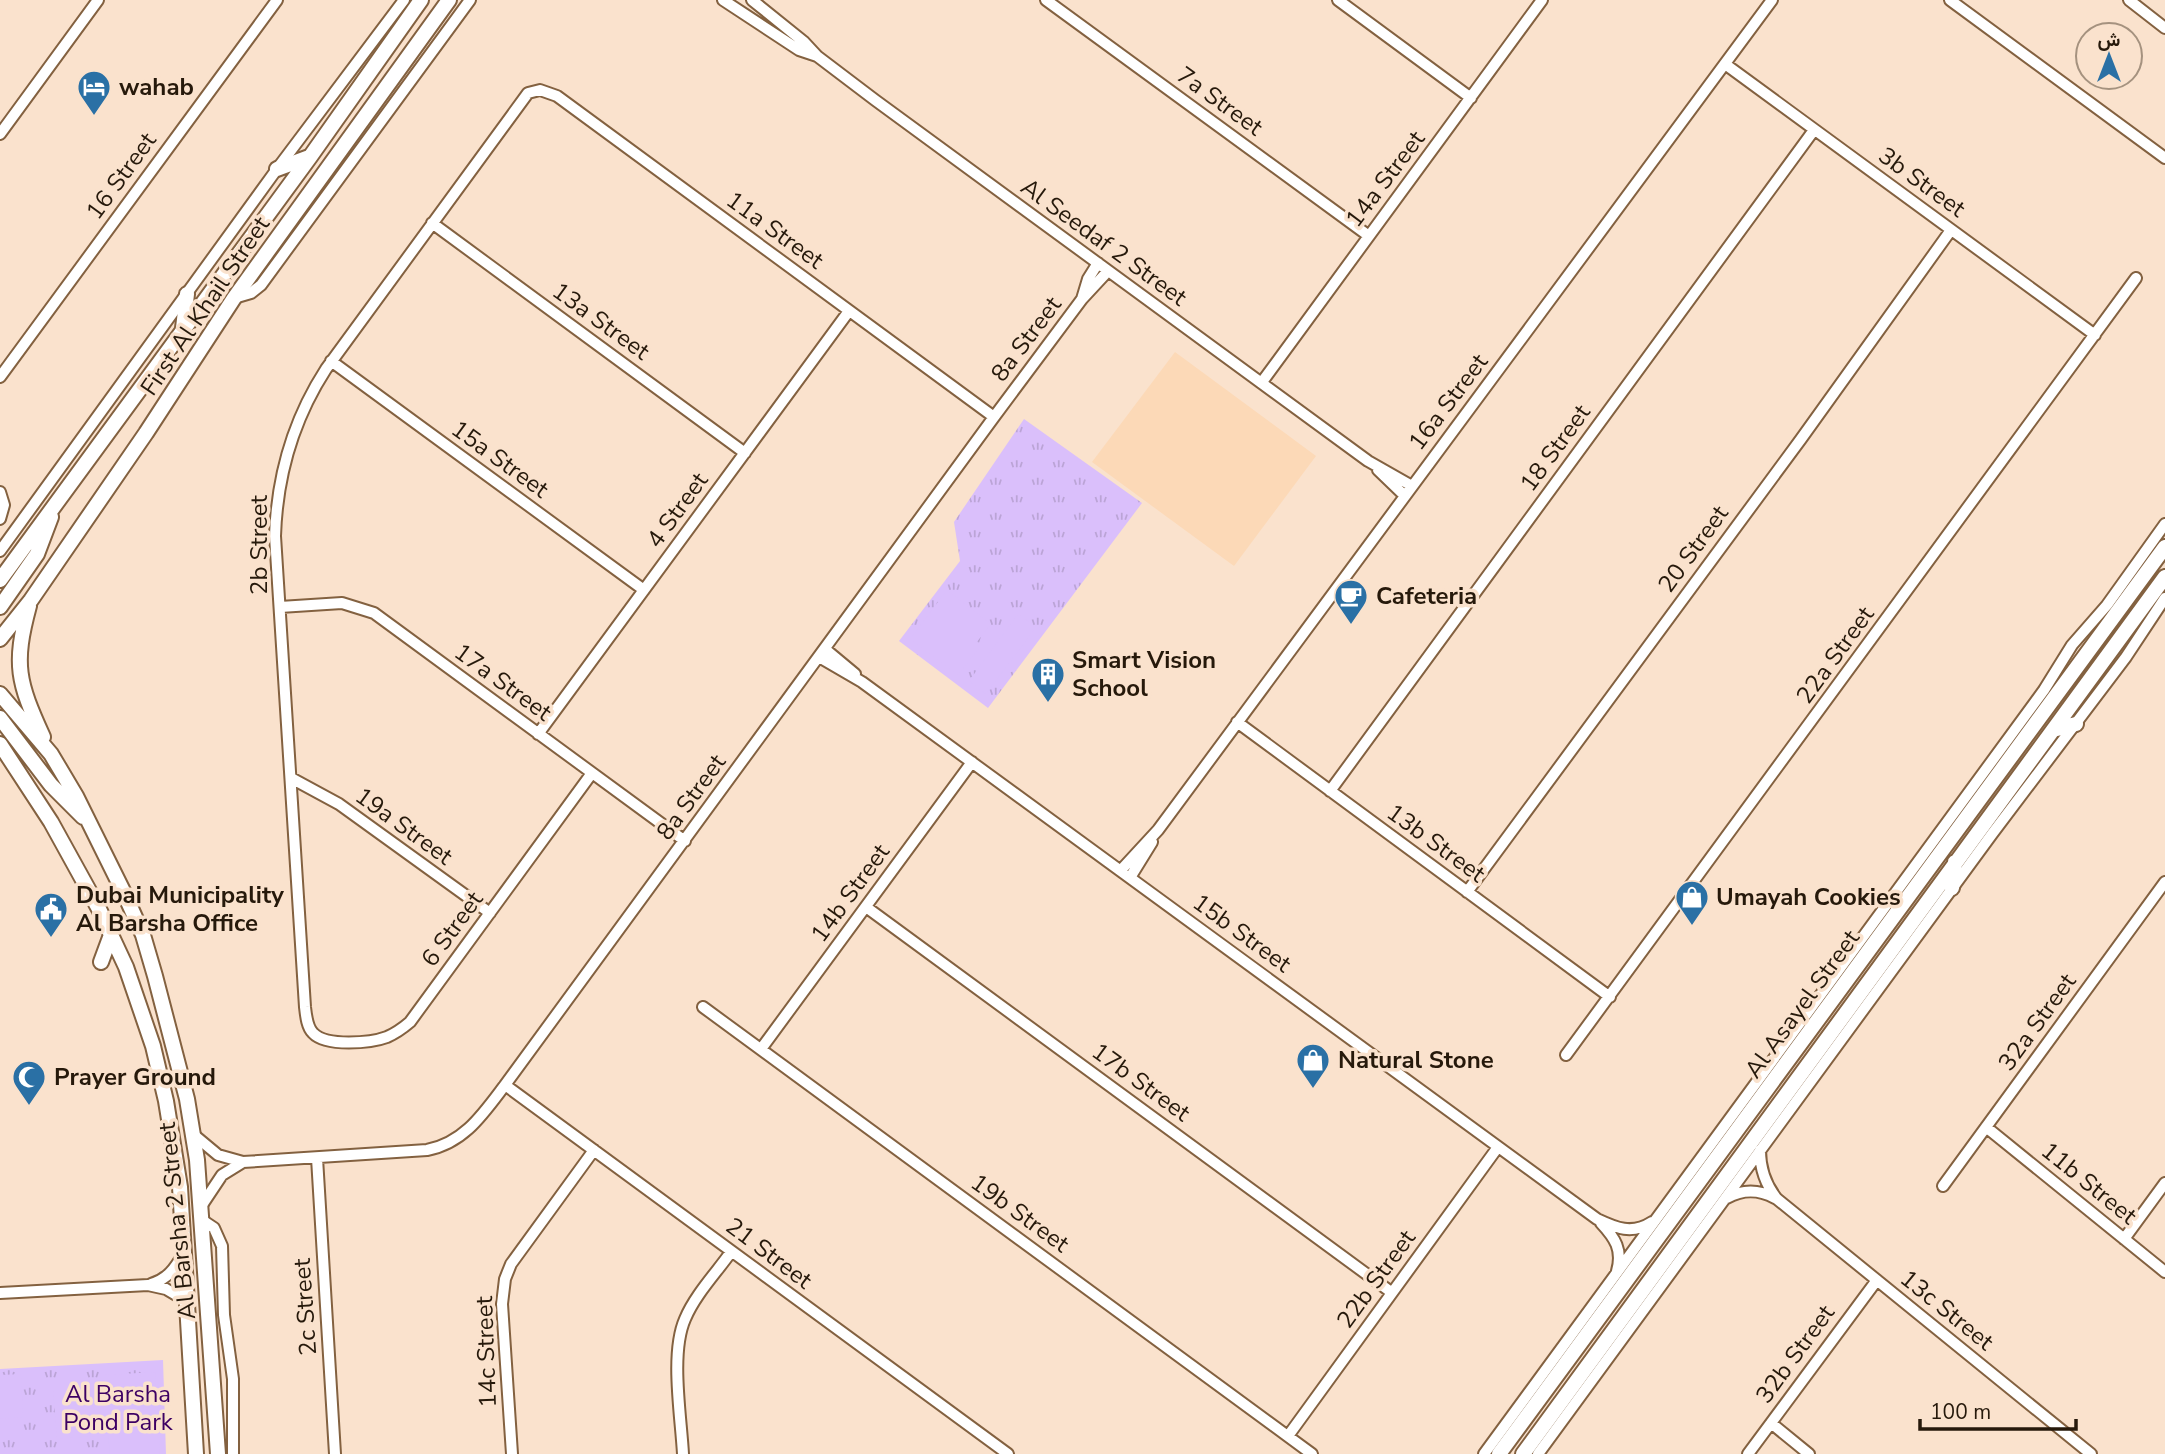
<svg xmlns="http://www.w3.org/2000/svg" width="2165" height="1454" font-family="'Nunito Sans',Vazirmatn,sans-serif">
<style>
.built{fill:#fcd9b7}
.park{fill:url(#park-tufts)}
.garden{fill:#dabffb}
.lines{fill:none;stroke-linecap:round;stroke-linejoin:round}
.street-casing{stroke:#836140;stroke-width:14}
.secondary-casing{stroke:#836140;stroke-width:18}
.street{stroke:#fff;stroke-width:10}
.secondary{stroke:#fff;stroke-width:14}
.labels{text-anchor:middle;stroke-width:7;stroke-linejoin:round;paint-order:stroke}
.poi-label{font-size:24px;font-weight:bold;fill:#26190b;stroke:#fae2cd;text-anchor:start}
.street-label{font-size:24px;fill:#26190b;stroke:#fae2cd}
.park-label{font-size:24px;fill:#3d0163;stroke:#fae2cd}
</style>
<defs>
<pattern id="park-tufts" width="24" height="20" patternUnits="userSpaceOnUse" patternTransform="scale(1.75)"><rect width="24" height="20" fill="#dabffb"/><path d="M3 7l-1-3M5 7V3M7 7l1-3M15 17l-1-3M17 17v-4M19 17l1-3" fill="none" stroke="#bba4d6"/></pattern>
</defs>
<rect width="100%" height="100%" fill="#fae2cd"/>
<path class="built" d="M1175,352L1316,456L1234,566L1092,462Z"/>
<path class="park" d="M1024,419L1142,503L988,708L899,641L960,561L954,522Z
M163,1360L166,1454H0V1369Z"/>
<path class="garden" d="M947,590L991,624L976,643L980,647L958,675L910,639Z
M1018,614L1036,627L986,694L969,681Z
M155,1372L160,1454H110L108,1435L57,1439L53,1389L105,1385V1375Z
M21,1374L23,1417L0,1419V1375Z"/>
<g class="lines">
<defs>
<path id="street" d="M723,0L799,50L817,56
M752,0L804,42L817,56L875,100L1368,461L1412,486
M1046,0L1369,236
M1338,0L1471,98
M1950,0L2165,158
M2129,0L2165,28
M1725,64L2095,335
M0,134L98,0
M432,223L745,453
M234,298L251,293L261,285L470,0
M1082,299L1088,279L1098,263
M331,361L644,590
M0,377L277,0
M1262,382L1542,0
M1378,470L1405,496
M0,492L4,505L0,519
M0,551L277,169L404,0
M280,607L342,603L374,613L685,841
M825,649L855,674
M819,657L862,682L1597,1219C1616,1228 1632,1235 1652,1222
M1237,722L1610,997
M538,734L849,311
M592,773L410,1022C403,1028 396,1033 387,1037C371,1043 326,1047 313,1033C307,1027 306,1016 305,1007L275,536C277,475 293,420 326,369L528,93L540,90L557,96L994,417
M291,778L339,804L490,913
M1330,791L1814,130
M1122,869L1158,830L1772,0
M1131,876L1152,842
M1467,892L1801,439L1951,230
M866,907L1391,1292
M703,1007L1312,1454
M761,1049L972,762
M1566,1055L2136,278
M505,1085L1008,1454
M1986,1127L2165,1272
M194,1135L218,1155L243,1162L427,1150C464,1143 483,1114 505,1085L994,417L1082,299L1108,271
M1760,1150C1760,1169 1765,1184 1777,1199L2091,1454
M317,1158L335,1454
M1943,1186L2165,882
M1727,1198C1743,1189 1758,1189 1775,1198
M202,1205L222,1175L243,1162
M202,1220L214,1228L222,1246L224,1315L233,1379V1454
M1601,1223C1615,1238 1623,1250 1617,1271
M2124,1239L2165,1183
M151,1284C168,1279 175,1268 184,1253
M0,1293L148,1285L166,1289L188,1302
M1771,1423L1809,1454
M1288,1436L1498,1147
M512,1454L502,1304L505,1279L511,1264L594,1150
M683,1454C681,1416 670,1353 685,1319C695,1295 716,1273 731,1252
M1484,1454L2044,690L2072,645L2107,605L2165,524
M1538,1454L1992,834L2126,657L2165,598
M1748,1454L1877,1280"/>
<path id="secondary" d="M277,169L309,157
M183,328L187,294
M0,580L310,157L421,0
M29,606C13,665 18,682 43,737
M0,607L37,554L51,517
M0,639L31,600L146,433L234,298L449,0
M0,694L51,754L76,796L125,895L143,935L155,976L187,1099L197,1160L218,1454
M0,718L51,785L83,817
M2053,730L2076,724
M0,744L51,822L99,909L126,967L153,1046L166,1101L180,1187L196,1454
M1952,888L1955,862
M101,962L111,935
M1499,1454L2165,547
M1523,1454L2165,577"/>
</defs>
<use href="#street" class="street-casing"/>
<use href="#secondary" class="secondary-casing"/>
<use href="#street" class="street"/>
<use href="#secondary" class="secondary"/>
</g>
<defs>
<symbol id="hotel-pin" viewBox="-11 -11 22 30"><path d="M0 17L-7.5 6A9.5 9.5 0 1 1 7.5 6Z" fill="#2a70a5" stroke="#fae2cd"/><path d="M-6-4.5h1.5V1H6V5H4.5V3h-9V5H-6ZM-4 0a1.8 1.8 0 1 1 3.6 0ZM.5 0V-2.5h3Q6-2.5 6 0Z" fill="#fff"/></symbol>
<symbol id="cafe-pin" viewBox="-11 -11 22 30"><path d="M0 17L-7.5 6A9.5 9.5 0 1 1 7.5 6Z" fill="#2a70a5" stroke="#fae2cd"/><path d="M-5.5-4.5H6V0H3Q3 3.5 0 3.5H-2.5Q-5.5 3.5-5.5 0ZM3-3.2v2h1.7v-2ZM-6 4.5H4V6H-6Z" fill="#fff"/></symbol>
<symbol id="building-pin" viewBox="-11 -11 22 30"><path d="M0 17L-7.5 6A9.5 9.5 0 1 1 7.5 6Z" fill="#2a70a5" stroke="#fae2cd"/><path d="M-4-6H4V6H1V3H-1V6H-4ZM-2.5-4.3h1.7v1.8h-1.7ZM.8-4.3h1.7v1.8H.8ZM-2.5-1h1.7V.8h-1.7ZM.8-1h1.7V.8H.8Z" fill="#fff"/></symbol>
<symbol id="shop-pin" viewBox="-11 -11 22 30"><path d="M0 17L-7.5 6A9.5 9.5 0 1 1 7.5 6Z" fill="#2a70a5" stroke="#fae2cd"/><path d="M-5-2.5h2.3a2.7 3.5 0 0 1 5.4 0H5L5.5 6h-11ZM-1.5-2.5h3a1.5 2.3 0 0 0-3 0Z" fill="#fff"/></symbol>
<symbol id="civic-pin" viewBox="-11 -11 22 30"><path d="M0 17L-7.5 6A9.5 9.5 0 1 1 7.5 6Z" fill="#2a70a5" stroke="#fae2cd"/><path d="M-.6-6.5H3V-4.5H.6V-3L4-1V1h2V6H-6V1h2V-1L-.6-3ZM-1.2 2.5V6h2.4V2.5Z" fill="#fff"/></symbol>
<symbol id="mosque-pin" viewBox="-11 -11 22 30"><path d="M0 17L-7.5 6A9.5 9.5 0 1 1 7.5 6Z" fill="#2a70a5" stroke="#fae2cd"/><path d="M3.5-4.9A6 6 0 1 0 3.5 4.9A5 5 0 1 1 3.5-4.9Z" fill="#fff"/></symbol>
</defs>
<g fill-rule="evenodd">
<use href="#hotel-pin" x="75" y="68" width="38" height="52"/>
<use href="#cafe-pin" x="1332" y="577" width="38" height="52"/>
<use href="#building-pin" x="1029" y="655" width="38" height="52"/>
<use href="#shop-pin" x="1673" y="878" width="38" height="52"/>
<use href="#civic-pin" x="32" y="890" width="38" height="52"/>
<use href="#shop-pin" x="1294" y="1041" width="38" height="52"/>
<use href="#mosque-pin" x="10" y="1058" width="38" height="52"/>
</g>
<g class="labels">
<g class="poi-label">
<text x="119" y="95">wahab</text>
<text x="1376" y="604">Cafeteria</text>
<text x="1072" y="668">Smart Vision<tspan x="1072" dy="28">School</tspan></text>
<text x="76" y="903">Dubai Municipality<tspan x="76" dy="28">Al Barsha Office</tspan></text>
<text x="1716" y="905">Umayah Cookies</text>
<text x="1338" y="1068">Natural Stone</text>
<text x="54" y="1085">Prayer Ground</text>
</g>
<g class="street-label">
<text transform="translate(1220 101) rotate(36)" y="8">7a Street</text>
<text transform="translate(121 176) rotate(-54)" y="8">16 Street</text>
<text transform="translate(1385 179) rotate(-53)" y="8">14a Street</text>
<text transform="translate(1922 182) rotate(36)" y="8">3b Street</text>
<text transform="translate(775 230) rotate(36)" y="8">11a Street</text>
<text transform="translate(1104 242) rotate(36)" y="8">Al Seedaf 2 Street</text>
<text transform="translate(205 306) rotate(-56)" y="8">First Al Khail Street</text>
<text transform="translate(601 321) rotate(36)" y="8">13a Street</text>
<text transform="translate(1026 339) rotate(-53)" y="8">8a Street</text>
<text transform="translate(1448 402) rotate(-53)" y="8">16a Street</text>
<text transform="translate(1555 448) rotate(-54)" y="8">18 Street</text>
<text transform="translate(500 459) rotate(36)" y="8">15a Street</text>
<text transform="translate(677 510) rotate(-54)" y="8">4 Street</text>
<text transform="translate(259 545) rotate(-90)" y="8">2b Street</text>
<text transform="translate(1693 549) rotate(-54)" y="8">20 Street</text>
<text transform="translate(1835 655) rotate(-54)" y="8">22a Street</text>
<text transform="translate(503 682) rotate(36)" y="8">17a Street</text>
<text transform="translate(691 797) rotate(-54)" y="8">8a Street</text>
<text transform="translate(404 826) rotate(36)" y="8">19a Street</text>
<text transform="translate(1436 843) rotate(36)" y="8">13b Street</text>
<text transform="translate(850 893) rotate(-54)" y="8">14b Street</text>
<text transform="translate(452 929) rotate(-54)" y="8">6 Street</text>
<text transform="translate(1242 933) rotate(36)" y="8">15b Street</text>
<text transform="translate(1802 1004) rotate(-54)" y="8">Al Asayel Street</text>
<text transform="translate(2037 1022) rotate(-54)" y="8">32a Street</text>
<text transform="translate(1141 1082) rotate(36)" y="8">17b Street</text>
<text transform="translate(2089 1183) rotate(39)" y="8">11b Street</text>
<text transform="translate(1020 1213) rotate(36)" y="8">19b Street</text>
<text transform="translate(177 1221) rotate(-96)" y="8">Al Barsha 2 Street</text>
<text transform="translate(769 1253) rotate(37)" y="8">21 Street</text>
<text transform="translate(1376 1279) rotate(-54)" y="8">22b Street</text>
<text transform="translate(305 1307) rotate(-94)" y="8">2c Street</text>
<text transform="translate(1947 1310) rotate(39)" y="8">13c Street</text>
<text transform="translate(486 1352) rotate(-92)" y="8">14c Street</text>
<text transform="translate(1795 1354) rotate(-54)" y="8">32b Street</text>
</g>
<g class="park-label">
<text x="118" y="1402">Al Barsha<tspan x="118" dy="28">Pond Park</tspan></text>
</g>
</g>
<g transform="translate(2109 56)"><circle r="33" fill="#fae2cd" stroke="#a5927f" stroke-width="2"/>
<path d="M0-5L12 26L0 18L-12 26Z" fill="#2a70a5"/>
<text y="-10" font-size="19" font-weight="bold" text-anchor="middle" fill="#26190b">ش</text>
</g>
<path d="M1920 1419v10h156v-10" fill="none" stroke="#26190b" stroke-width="3.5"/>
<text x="1930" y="1419" font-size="21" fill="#26190b" stroke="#fae2cd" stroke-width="5" paint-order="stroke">100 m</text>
</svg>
